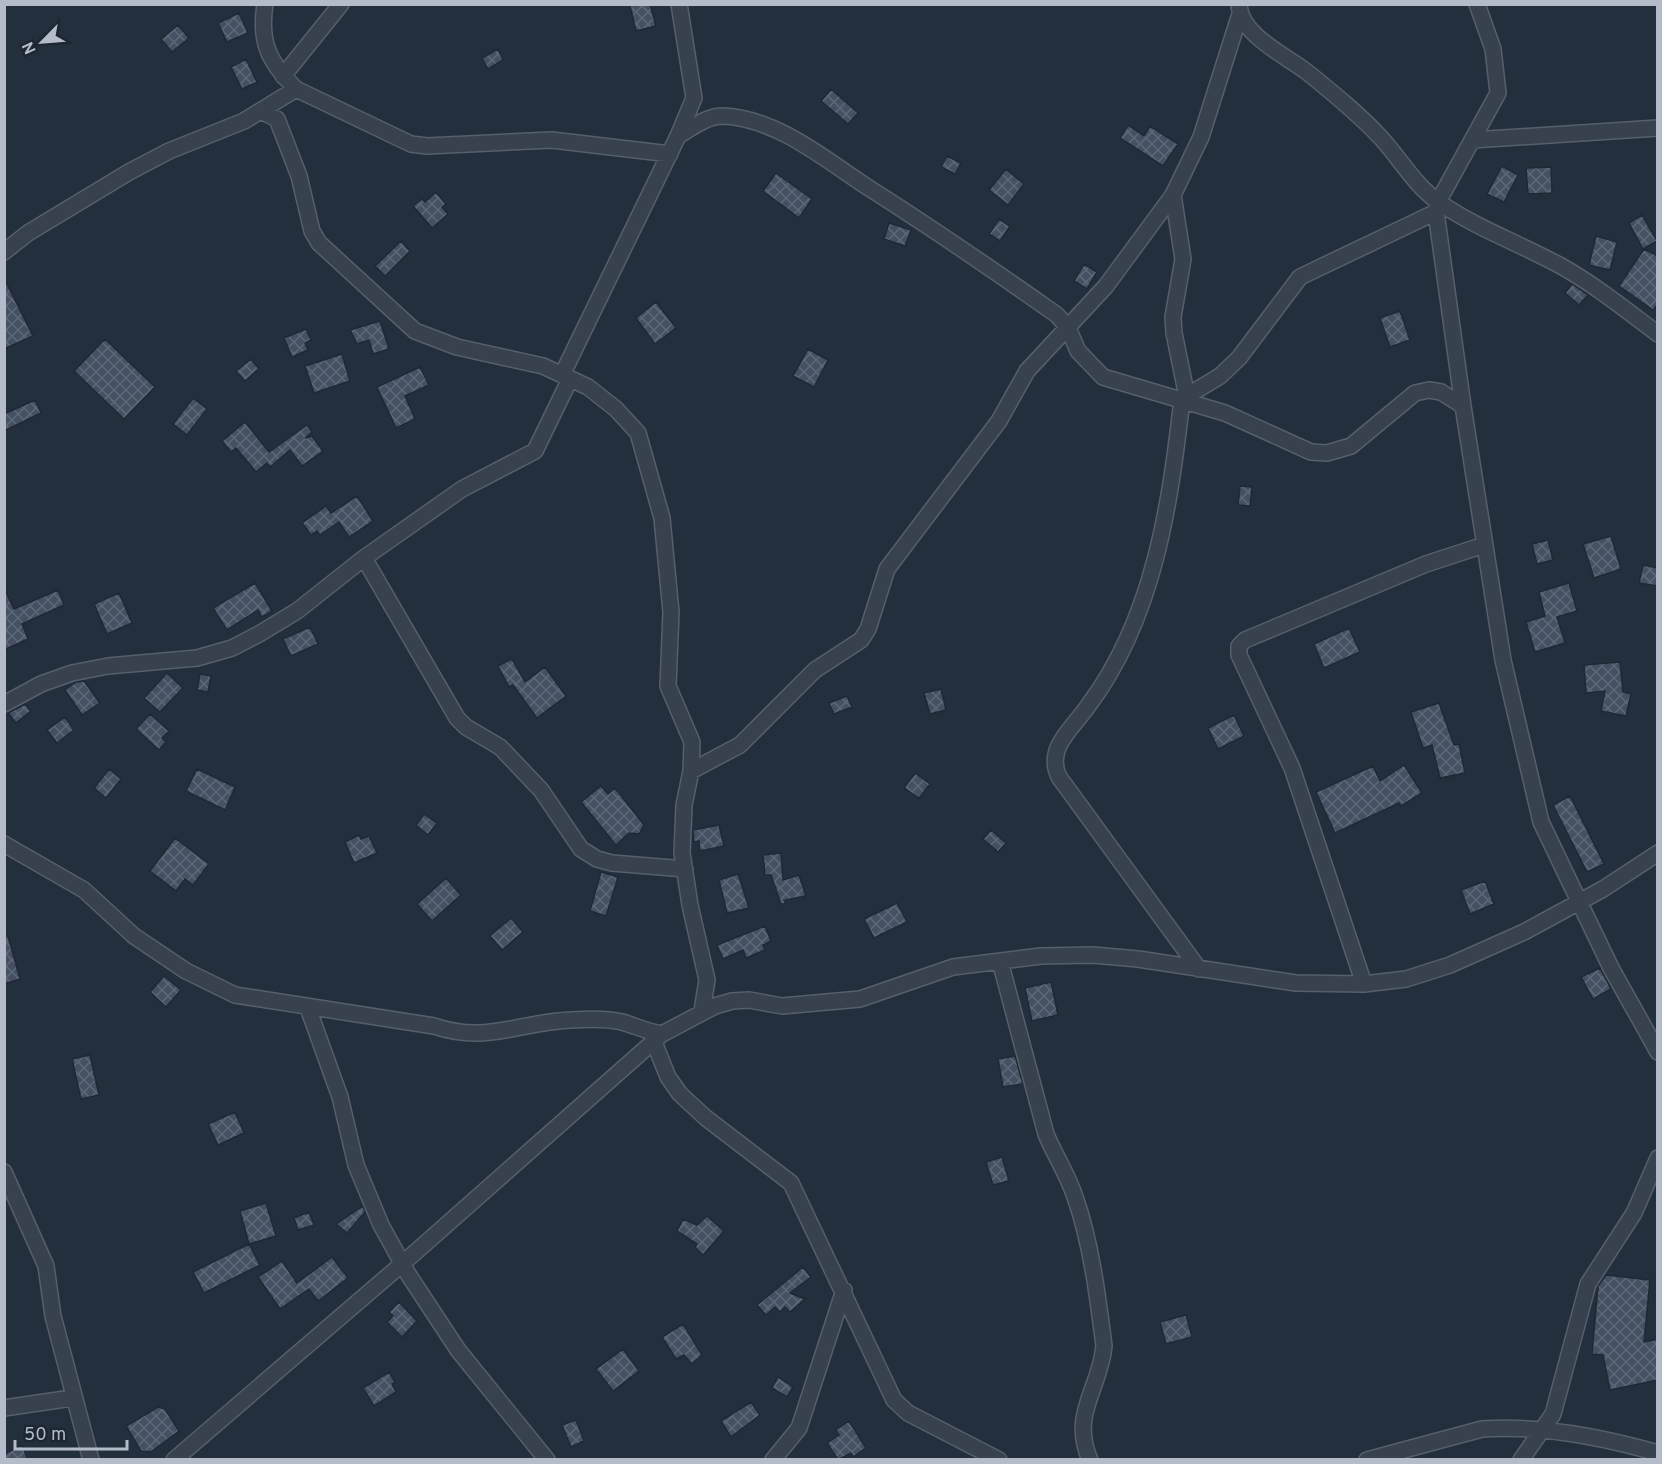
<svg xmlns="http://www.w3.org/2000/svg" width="1662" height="1464" font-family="Overpass,sans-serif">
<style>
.building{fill:url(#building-cross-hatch);stroke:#1f2835;stroke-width:1.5}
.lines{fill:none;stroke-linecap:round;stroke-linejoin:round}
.street-casing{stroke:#565f6c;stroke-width:18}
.street{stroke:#38414e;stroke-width:15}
</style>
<defs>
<pattern id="building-cross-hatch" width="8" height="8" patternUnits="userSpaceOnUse" patternTransform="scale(1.5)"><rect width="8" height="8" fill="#455162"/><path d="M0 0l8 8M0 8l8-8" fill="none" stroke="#5d6877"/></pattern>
</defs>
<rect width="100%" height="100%" fill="#242f3e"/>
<path class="building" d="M637,4H650L656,26L636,31L630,6Z
M239,13L248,33L227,42L218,23Z
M178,25L189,38L172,52L161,39Z
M498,49L503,60L488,69L482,58Z
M246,59L257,82L242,89L231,67Z
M831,89L858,113L848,124L821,101Z
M1128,125L1144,136L1150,126L1178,144L1163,166L1120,138Z
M947,156L961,163L955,174L941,167Z
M1502,166L1518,175L1504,202L1487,194Z
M1551,167L1552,193L1528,194L1526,168Z
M1006,169L1024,184L1008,205L989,190Z
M776,173L812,199L799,218L763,191Z
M436,192L446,204L442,207L448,214L432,228L413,206L422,199L425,202Z
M1642,215L1657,241L1643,249L1629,223Z
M999,219L1010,226L1000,241L989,234Z
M889,223L911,230L905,246L884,239Z
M1596,236L1617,242L1610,270L1589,265Z
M401,241L410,251L385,276L375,266Z
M1644,249L1658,256V304L1653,310L1619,286Z
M1084,264L1097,272L1087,289L1074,281Z
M4,278L33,336L4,349Z
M1572,284L1588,295L1579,305L1565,293Z
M656,302L676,328L655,344L636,318Z
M1400,311L1410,340L1390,347L1380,318Z
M380,321L389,349L373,354L369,340L357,344L350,330Z
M306,329L311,340L305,343L308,350L292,357L284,338Z
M105,339L155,387L124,419L74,371Z
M808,349L828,360L814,387L793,376Z
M342,354L350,381L314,393L305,366Z
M251,359L259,369L245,381L236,371Z
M420,367L429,385L405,396L415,419L396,428L377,387Z
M193,398L207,409L187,435L173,424Z
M35,400L41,413L4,431V414Z
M245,422L269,452L307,425L312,432L305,438L312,436L323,451L302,466L290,450L270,467L267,463L256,472L236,448L231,452L222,441Z
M1240,486L1252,487L1250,506L1238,505Z
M357,496L373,521L349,537L339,522L320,535L317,531L311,535L302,523L326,506L331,513Z
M1611,536L1621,569L1594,578L1583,544Z
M1548,540L1553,560L1537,564L1532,544Z
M1643,565L1658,568V586L1639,583Z
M255,583L272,611L262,617L258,610L227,630L213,608Z
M1569,583L1577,611L1557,617L1565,643L1535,652L1526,622L1545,616L1539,592Z
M4,588L14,609L58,590L64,605L22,624L28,639L4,650Z
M119,593L132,623L107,634L94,604Z
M310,627L318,644L291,656L283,639Z
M1349,628L1360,652L1324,668L1314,644Z
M512,659L525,682L545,667L566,696L537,718L513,685L509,687L498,666Z
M1620,662L1623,692L1631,694L1626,716L1601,711L1605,691L1586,693L1584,665Z
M167,673L183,688L160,712L144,698Z
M200,674L211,676L208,692L197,690Z
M84,681L100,703L82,715L65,690L76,682Z
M941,689L946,710L930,714L924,693Z
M847,696L852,707L834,714L829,703Z
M1439,703L1454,745L1459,744L1465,773L1440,778L1432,745L1423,748L1411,712Z
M25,704L31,711L16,723L8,713Z
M150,714L169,731L162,738L166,742L159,750L136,729Z
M1234,715L1244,736L1218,749L1208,728Z
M65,717L74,730L57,743L47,730Z
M1404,765L1422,793L1401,806L1399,803L1335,833L1316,792L1373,766L1380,781Z
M109,769L121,779L106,798L94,788Z
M197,769L235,787L225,810L186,791Z
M915,773L930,784L919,798L904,788Z
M601,786L608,794L615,788L644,825L639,834L629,833L616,845L581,802Z
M1570,796L1604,864L1587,872L1553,805Z
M424,814L437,823L428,835L416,825Z
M719,825L724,846L700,851L699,841L694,842L693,830Z
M991,830L1006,843L998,852L983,839Z
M359,835L361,839L369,836L377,853L354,863L345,842Z
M175,838L209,864L193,885L185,879L176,891L150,871Z
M781,853L783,880L799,875L806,896L785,900V904H781L771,875H765L763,855Z
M601,872L618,877L606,916L590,911Z
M738,874L749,908L727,913L719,880Z
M446,878L461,895L432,921L417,904Z
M1485,881L1494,904L1470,914L1461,890Z
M897,903L907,922L874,938L864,919Z
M511,918L523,932L502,950L490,936Z
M765,926L771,941L763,945L765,950L746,958L743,950L723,959L717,945Z
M4,936H8L20,979L4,984Z
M1600,968L1611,989L1593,999L1581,977Z
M164,976L181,990L166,1007L150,992Z
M1051,982L1058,1015L1032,1021L1025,988Z
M90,1055L99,1095L81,1099L72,1059Z
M1015,1056L1023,1084L1003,1087L998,1059Z
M235,1112L244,1133L218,1145L208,1124Z
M1002,1157L1009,1181L993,1185L986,1162Z
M266,1203L276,1236L249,1244L240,1211Z
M363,1206L365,1212L347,1233L336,1224Z
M309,1212L314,1225L298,1230L294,1218Z
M707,1216L724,1231L703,1255L695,1247L697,1244L677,1231L683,1219L697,1225Z
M249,1244L260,1265L204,1293L193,1272Z
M332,1257L348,1278L318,1301L309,1289L280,1309L258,1277L282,1261L297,1283Z
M803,1267L811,1277L790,1293L805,1299L790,1312L785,1307L780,1312L775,1307L766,1315L757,1305Z
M1606,1275L1650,1280L1644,1342L1658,1339V1380L1610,1390L1603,1355L1592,1354L1598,1286Z
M399,1302L417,1321L402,1337L387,1322L393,1316L389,1312Z
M1186,1315L1192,1337L1166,1344L1160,1322Z
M683,1324L702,1355L692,1364L684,1355L676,1359L662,1337Z
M623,1349L639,1371L613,1391L596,1369Z
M389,1372L395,1382L392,1384L396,1392L374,1406L363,1388Z
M778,1377L793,1387L787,1397L772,1388Z
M751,1402L760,1415L731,1437L721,1421Z
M158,1407L165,1409L179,1431L151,1452L141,1451L126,1426Z
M576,1420L584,1441L571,1447L562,1425Z
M849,1421L866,1448L853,1457L851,1453L838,1460L827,1443L839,1435L836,1430Z
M22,1445L28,1460H4V1454Z"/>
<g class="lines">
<defs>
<path id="street" d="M265,4C259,43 269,62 296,89L411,144L427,146L552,140L670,154
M1239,4C1240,35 1285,55 1307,72C1333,93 1360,115 1382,139C1401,160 1416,187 1440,203C1478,229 1521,244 1561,266C1595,285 1626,310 1658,334
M1477,4L1493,49L1498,93L1438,202L1436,212L1463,406L1503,660L1541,822L1611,968L1658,1052
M283,76L341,4
M261,111L277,119L299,176L312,231L319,243L415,331L457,347L543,366L588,387L616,409L638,433L662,518L671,612L668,686L692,742L691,771L684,805L682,853L690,905L707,980L702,1011
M678,136C692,128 706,116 723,116C778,118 828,162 872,190C935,230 996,272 1057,315L1068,328L1078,351L1103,377L1225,413L1311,452L1327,453L1351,446L1415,393L1429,390L1441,392L1463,406
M1472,140L1658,128
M1173,195L1183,259L1173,317L1174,333L1187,397
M4,252L28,233L129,172L169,151L244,121L296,89
M364,558L457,718L466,727L500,747L541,790L581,849L597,859L612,863L685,869
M4,704L41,684L72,673L108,666L197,658L232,648L259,634L297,611L364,558L462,489L535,451L570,379L562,375L678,136L694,98L679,4
M691,771L740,745L815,670L861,640L868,629L887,569L999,421L1027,371L1106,286L1173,195L1201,137L1239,17
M4,844L84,890L134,936L186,971L235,995L434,1026C487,1044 519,1022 571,1020C587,1019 606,1018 622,1022C636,1026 648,1032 662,1034
M1000,961L1046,1134C1055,1156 1068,1175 1075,1197C1091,1242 1098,1298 1104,1346C1100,1389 1070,1414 1090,1460
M1199,969L1059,777C1045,748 1073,728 1088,706C1154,618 1170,505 1182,399L1220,376L1239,358L1300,277L1436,212
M1364,984L1292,768L1239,655V646L1245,640L1426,564L1484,545
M308,1008L340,1097L356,1165L381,1225L408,1274L458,1350L547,1460
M654,1042L668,1077L680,1094L706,1118L791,1183L894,1400L908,1413L999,1460
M4,1172L46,1266L53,1316L91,1460
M4,1408L72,1398
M174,1460L402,1264L662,1034L715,1006L732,1001L749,1000L782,1006L860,999L953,967L1041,956L1093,955L1138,959L1296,983L1364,984L1406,979L1450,965L1524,932L1603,889L1658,853
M773,1460L799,1428L844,1290
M1367,1460L1482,1429C1540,1425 1602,1437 1658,1453
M1521,1460L1553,1414L1588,1284L1634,1213L1658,1158"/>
</defs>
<use href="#street" class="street-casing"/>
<use href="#street" class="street"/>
</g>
<rect width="1662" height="1464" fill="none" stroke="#b4bcc9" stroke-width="12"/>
<g transform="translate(42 42) rotate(245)" stroke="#1d2633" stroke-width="4.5" paint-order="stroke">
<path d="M0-4.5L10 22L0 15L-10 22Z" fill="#b4bcc9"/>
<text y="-9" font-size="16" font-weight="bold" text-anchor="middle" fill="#b4bcc9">N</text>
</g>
<path d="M15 1440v9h112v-9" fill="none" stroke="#b4bcc9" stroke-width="3"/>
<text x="24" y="1440" font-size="18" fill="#b4bcc9" stroke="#1d2633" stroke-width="4.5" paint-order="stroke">50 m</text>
</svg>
